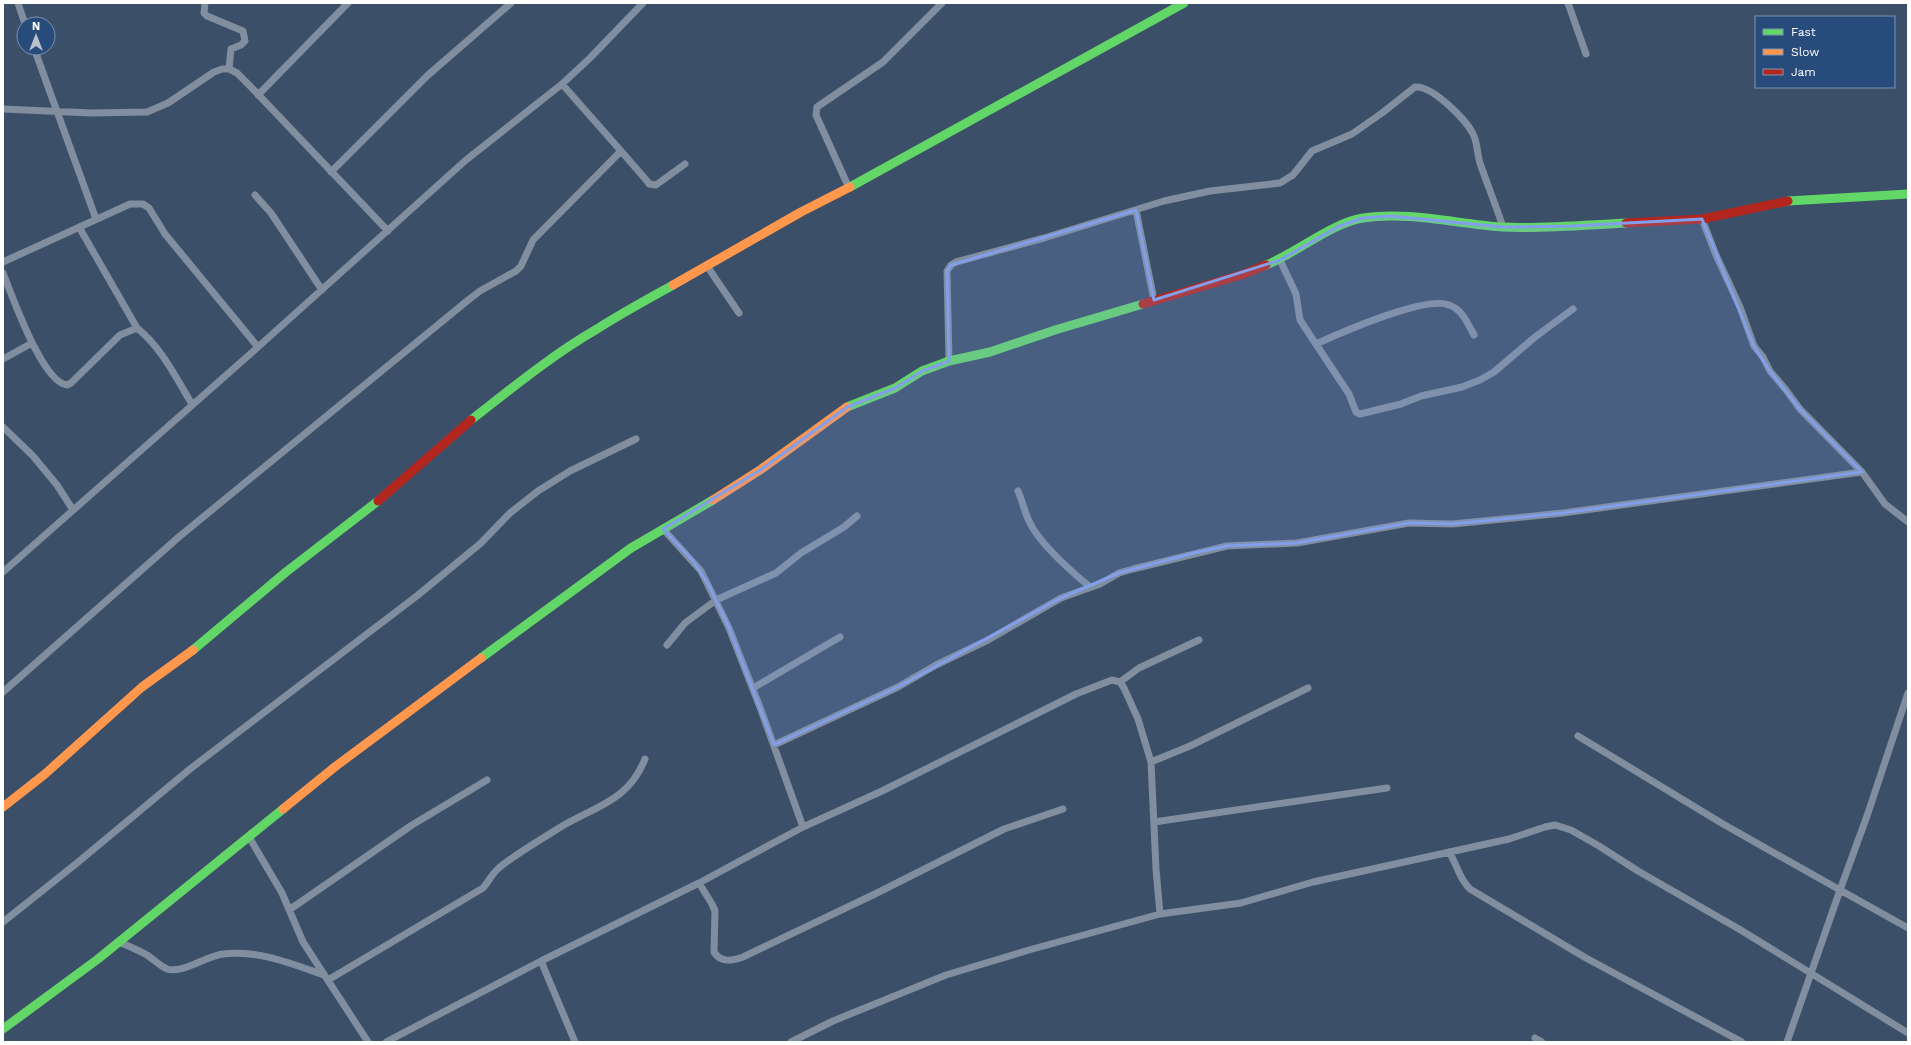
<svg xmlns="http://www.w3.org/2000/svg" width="1911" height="1045" font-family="'Work Sans',sans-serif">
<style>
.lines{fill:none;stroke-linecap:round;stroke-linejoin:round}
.street{stroke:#808e9f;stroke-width:7}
.fast{stroke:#63d668;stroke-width:9}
.slow{stroke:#ff974d;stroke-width:9}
.jam{stroke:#b3261e;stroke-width:9}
.marked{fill:#839eea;fill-opacity:0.2;stroke:#839eea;stroke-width:3;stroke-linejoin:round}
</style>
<rect width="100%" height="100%" fill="#3b4f68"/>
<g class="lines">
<path class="street" d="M18,3L25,24
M205,3L204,13L207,16L243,31L245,41L241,45L231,49L229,69
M1568,3L1586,54
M34,48L96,219
M258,95L348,3
M3,109L91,113L147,112L168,103L214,72L222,69H229L237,73L251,87L388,231
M621,151L647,181L649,184L656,185L685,164
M331,172L427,76L511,3
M849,188L816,115L817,107L883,62L942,3
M255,195L271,213L322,290
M1136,210L1154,300
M1702,219L1716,255L1740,307L1754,346L1763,357L1770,371L1786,390L1800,409L1862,472
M79,227L137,328
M1280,260L1296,294L1300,320L1349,394L1356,412L1360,414L1401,404L1421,396L1462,387L1480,380L1494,372L1535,337L1573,309
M3,262L130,204H143L149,208L165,234L258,347L466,160L562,84L590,58L643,3
M707,266L739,313
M3,273C12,295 42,382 67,385L71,383L120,335L137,328C162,348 176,378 192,404
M1316,344C1340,333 1426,295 1449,305C1462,309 1468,324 1474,335
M3,359L32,343
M949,361L947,271L951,265L956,262L1044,238L1164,201L1210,191L1280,183L1293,175L1312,151L1352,134L1382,113L1415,87C1432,85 1468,121 1474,136C1478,146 1477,156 1481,166C1488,186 1496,206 1503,227
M3,427L33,456L57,485L73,510
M1018,491C1023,502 1025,515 1031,525C1042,546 1072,572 1090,587
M663,529L701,571L729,628L761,710L803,827
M3,572L258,347
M667,645L685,623L716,600L776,573L801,553L844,527L857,516
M1120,682L1139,668L1199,640
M753,688L840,637
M3,692L180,536L467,301L480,291L516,271L521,266L533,240L621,151L562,84
M1908,693L1867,816L1840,890L1908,928
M1578,736L1723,824L1840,890L1787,1042
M774,745L898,687L936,665L988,640L1061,598L1100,584L1119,573L1133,569L1227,546L1297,543L1409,523L1453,524L1563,513L1862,472L1885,504L1908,522
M1151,762L1190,746L1308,688
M1154,822L1387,788
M249,837L282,893L303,942L368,1042
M1449,852C1457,864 1459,879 1470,889L1586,958L1742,1042
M699,883L712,904L715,911L714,952C721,963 732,961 743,957L875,894L1004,829L1063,809
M289,910L412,825L487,780
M3,922L77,863L190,769L418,595L481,543L510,513L538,491L570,471L636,439
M119,942C128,946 138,950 147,955C153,959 160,966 167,969C182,974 206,956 223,954C259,950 290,963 324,975
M541,961L575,1042
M328,980L483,888C489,881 493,872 500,867C516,854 542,839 559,828C595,806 628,802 645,759
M1535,1038L1542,1042
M386,1042L541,961L699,883L803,827L882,791L1076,694L1112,680L1120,682L1124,688L1138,719L1151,762L1156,869L1160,914
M791,1042L833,1021L946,975L1029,950L1160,914L1241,903L1313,882L1509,839L1545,827L1555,825L1571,830L1599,846L1638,871L1739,929L1908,1033"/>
<path class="fast" d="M850,187L1184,3
M1788,201L1908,194
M1266,265C1297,253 1331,223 1363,218C1408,211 1457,224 1502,227C1543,229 1585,225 1626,223
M847,407L895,388L922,371L949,361L990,352L1055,330L1143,304
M471,420C512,388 552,355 597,329C622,313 648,299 673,285
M193,650L286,572L378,501
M481,658L631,548L713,500
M3,1029L98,959L283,809"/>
<path class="slow" d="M673,285L801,212L850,187
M713,500L760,470L847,407
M3,807L45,774L142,687L193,650
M283,809L336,766L481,658"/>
<path class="jam" d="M1626,223L1702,219L1788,201
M1143,304L1244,274L1266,265
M378,501L471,420"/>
</g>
<path class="marked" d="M1136,210L1154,300L1280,260L1337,227L1362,218L1391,216L1503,227L1571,226L1702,219L1754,346L1770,371L1800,409L1862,472L1563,513L1453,524L1409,523L1297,543L1227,546L1194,553L1119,573L1061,598L898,687L774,745L729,628L708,584L692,560L663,529L760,470L847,407L895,388L922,371L949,361L947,271L951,265Z"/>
<rect width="1911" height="1045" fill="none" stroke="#ffffff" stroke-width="8"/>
<rect x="1755" y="16" width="140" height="72" fill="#274c7c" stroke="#7d94b0"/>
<rect x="1763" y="29" width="20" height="6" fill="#63d668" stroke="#7d94b0"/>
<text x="1791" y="36" font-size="12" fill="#ffffff">Fast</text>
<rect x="1763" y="49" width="20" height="6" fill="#ff974d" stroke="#7d94b0"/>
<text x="1791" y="56" font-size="12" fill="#ffffff">Slow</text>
<rect x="1763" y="69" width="20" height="6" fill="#b3261e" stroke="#7d94b0"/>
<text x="1791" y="76" font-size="12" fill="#ffffff">Jam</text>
<g transform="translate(36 36)"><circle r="19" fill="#274c7c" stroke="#7d94b0"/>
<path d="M0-3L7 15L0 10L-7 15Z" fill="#bac1ca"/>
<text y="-6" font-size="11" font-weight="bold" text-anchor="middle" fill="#ffffff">N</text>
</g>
</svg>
